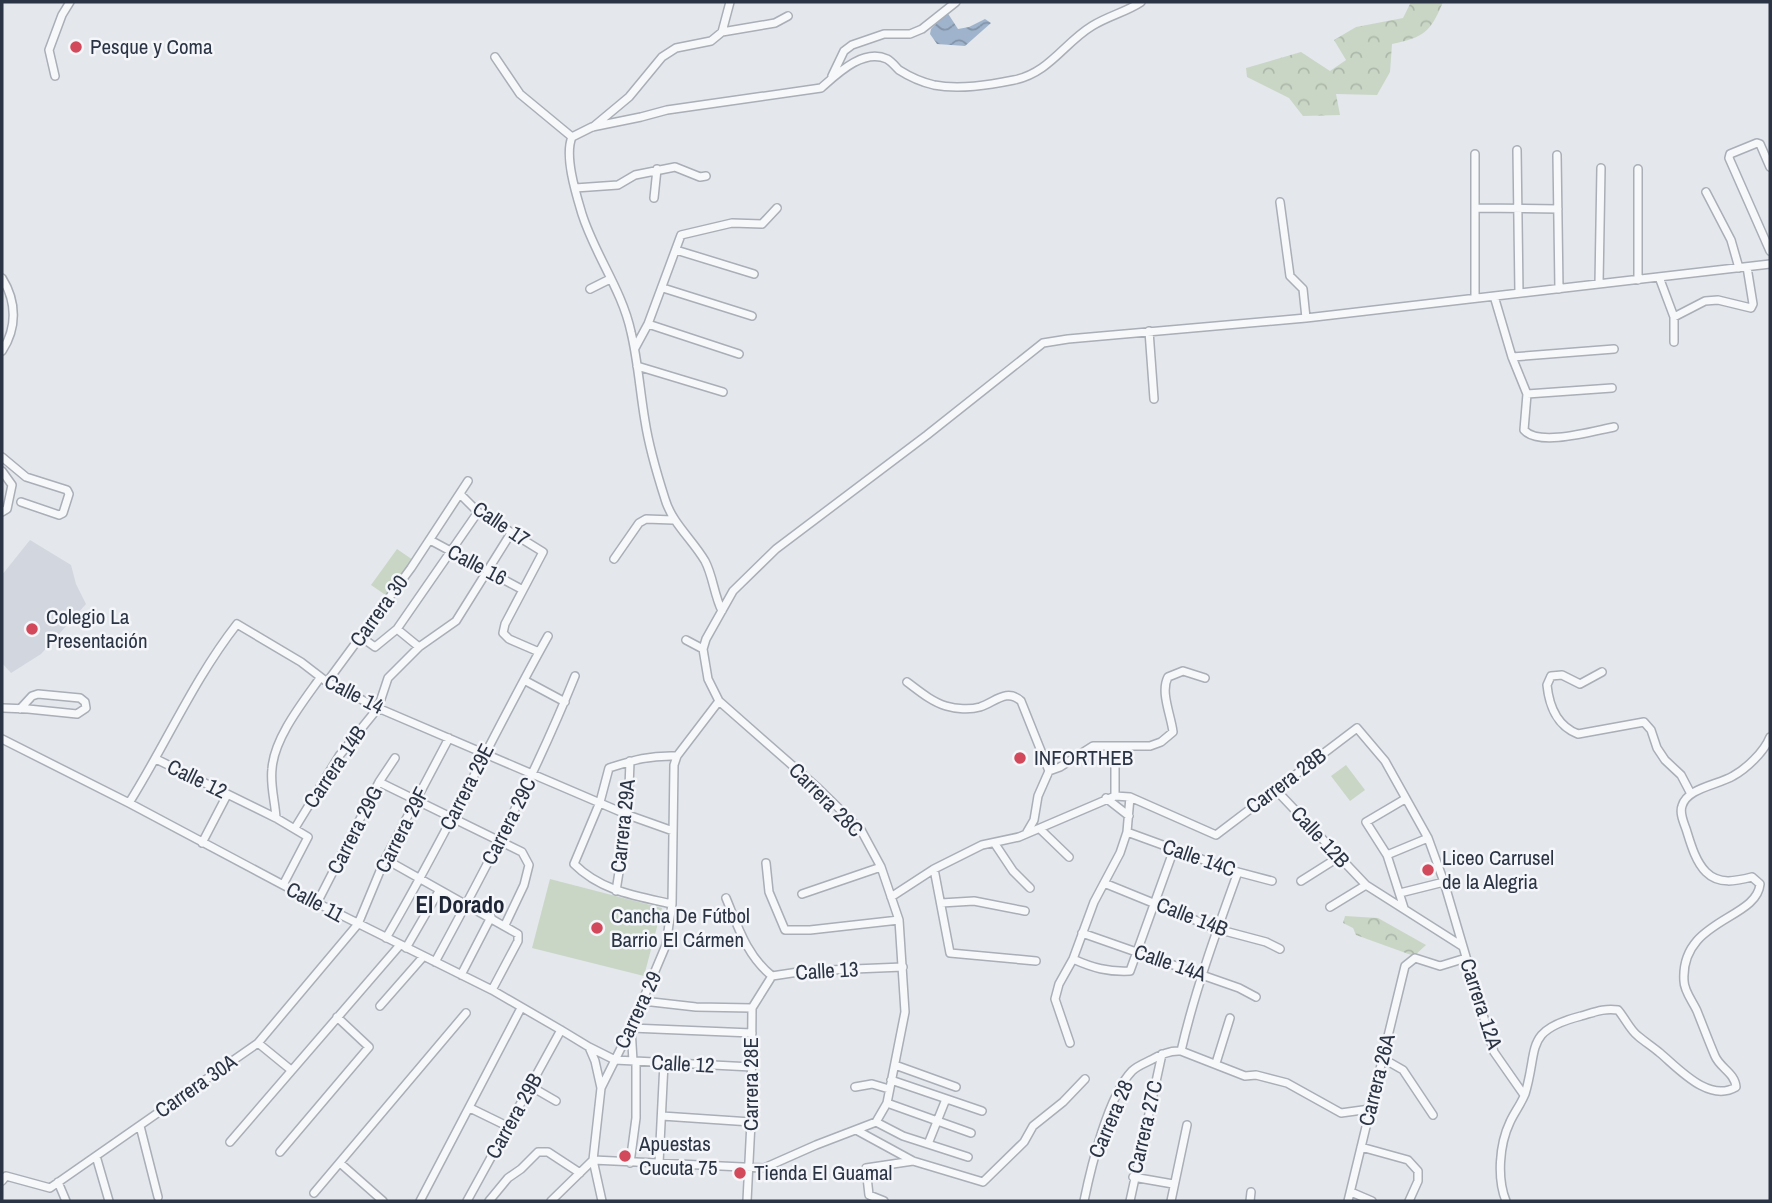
<svg xmlns="http://www.w3.org/2000/svg" width="1772" height="1203" font-family="'Archivo Narrow',sans-serif">
<style>
.built{fill:#d2d6de}
.forest{fill:url(#forest-crowns)}
.garden{fill:#c9d6c5}
.water{fill:url(#water-waves)}
.lines{fill:none;stroke-linecap:round;stroke-linejoin:round}
.minor-casing{stroke:#a9aeb7;stroke-width:10}
.minor{stroke:#f7f8fa;stroke-width:7}
.poi-dot{fill:#d1495b;stroke:#f4f6f9;stroke-width:2.5}
.labels{text-anchor:middle;stroke-width:5;stroke-linejoin:round;paint-order:stroke}
.poi-label{font-size:21px;fill:#2b3445;stroke:#f4f6f9;text-anchor:start}
.street-label{font-size:21px;fill:#2b3445;stroke:#f4f6f9}
.neighbourhood-label{font-size:23px;font-weight:bold;fill:#1d2536;stroke:#f4f6f9}
</style>
<defs>
<pattern id="forest-crowns" width="20" height="18" patternUnits="userSpaceOnUse" patternTransform="scale(1.75)"><rect width="20" height="18" fill="#c9d6c5"/><path d="M2 6a3 3 0 1 1 6 0M12 15a3 3 0 1 1 6 0" fill="none" stroke="#adb8ab"/></pattern>
<pattern id="water-waves" width="16" height="10" patternUnits="userSpaceOnUse" patternTransform="scale(1.75)"><rect width="16" height="10" fill="#9fb4cc"/><path d="M0 5q4-4 8 0t8 0" fill="none" stroke="#8293a7"/></pattern>
</defs>
<rect width="100%" height="100%" fill="#e4e7ec"/>
<path class="built" d="M30,540L71,565L76,584L86,604L41,654L11,673L2,663V575Z"/>
<path class="forest" d="M1411,2H1443C1430,33 1424,37 1392,44L1390,72L1377,95L1336,94L1340,115L1303,116L1289,98L1247,77L1246,68L1301,52L1330,71L1346,60L1334,40L1356,27L1403,18Z
M1345,916L1378,918L1426,945L1414,956L1356,935L1353,928L1343,923Z"/>
<path class="garden" d="M397,549L413,560L387,596L371,585Z
M1346,765L1365,790L1350,801L1331,776Z
M550,879L662,908L644,976L532,948Z"/>
<path class="water" d="M947,12L958,29L969,27L985,19L991,23L965,46L937,44L930,34L931,29Z"/>
<g class="lines">
<defs>
<path id="minor" d="M722,32L775,23L788,16
M495,57L520,94L572,137
M55,76L49,50L62,15L70,2
M832,76L844,51L852,45L884,34H910L922,29L956,2
M593,127L629,97L662,57L676,48L711,41L722,32L730,2
M1517,150L1519,293
M1557,155L1559,289
M1770,167L1760,144L1757,143L1730,154L1729,158L1770,251
M575,188L618,185L635,175L675,167L700,177L706,176
M1706,192L1731,240L1739,268
M654,198L657,169
M1280,202L1290,276L1303,289L1306,318
M1475,208L1558,209
M676,250L754,274
M1659,277L1674,317V342
M2,278C17,302 17,328 2,351
M1638,280V169
M1599,284L1601,168
M663,288L752,316
M590,289L610,279
M1494,296L1512,357L1527,394L1524,430C1539,447 1593,431 1614,427
M1475,298V154
M1674,317L1705,301L1718,300L1751,308L1753,304L1747,267
M648,324L739,354
M1149,331L1154,399
M635,348L648,324L681,235L732,223L762,224L777,208
M1512,357L1614,349
M637,366L723,392
M1527,394L1612,388
M2,457L26,477L67,490L69,494L63,513L59,515L21,502
M2,471L12,485L7,509L2,512
M461,495L478,512L543,552L505,624L503,633L509,639L539,652
M430,540L523,590
M614,559L639,523L646,519L673,520
M722,611C714,595 713,576 705,561C692,539 672,523 665,499C657,474 649,447 645,421C640,392 638,361 631,332C622,290 595,255 582,214C576,194 564,156 572,137L592,127L641,117L667,110L821,88C837,74 863,48 887,59C891,61 896,67 899,70C910,77 921,82 934,85C959,90 989,85 1014,80C1049,73 1064,43 1092,26C1108,16 1126,12 1141,2
M397,629L419,647
M361,637L375,647L397,629L478,512
M686,640L703,649
M1602,672L1580,684L1562,675L1551,676L1547,685C1549,705 1557,726 1578,734L1644,722L1651,730L1657,748L1665,760L1681,775L1691,794
M524,680L565,702
M327,682L411,568L468,481
M907,682C919,691 932,702 946,706C956,709 970,710 980,707C995,702 1007,688 1021,701L1049,771L1038,796L1034,820L1027,832
M2,708H3L28,709L77,714L86,708L85,702L80,698L38,694L32,696L20,709
M2,739L129,803L317,903L492,990L561,1030L589,1047L595,1061L601,1088
M156,759L276,818L308,837L283,885
M1049,771L1060,767L1093,746H1150L1161,742L1173,732C1171,715 1160,692 1168,677L1183,671L1205,678
M379,782L522,852L529,865L524,885L505,925
M1275,789L1366,885L1462,946
M1115,796V747
M1106,798L1129,816
M129,803C166,744 194,679 237,624L301,662L327,682L378,708L628,815L673,831
M276,818C275,801 270,785 272,769C274,738 303,702 320,678
M295,828L339,756L378,708L388,678L419,647L456,621L511,533
M1040,829L1069,857
M1127,832L1234,871L1272,881
M202,843L227,795
M995,844L1013,871L1030,888
M1387,855L1428,838
M385,859L518,934V941L492,990
M766,863L769,892L785,930H810L899,920
M934,869L950,953L1036,961
M1301,881L1339,857
M1104,883L1217,929L1266,942L1280,949
M616,891L628,815L630,761
M1400,893L1444,882
M802,894L881,867
M891,897L934,869L982,845L1019,837L1115,796L1130,797L1216,835L1357,728L1385,761L1428,838L1444,882L1494,1052L1524,1095
M726,898C738,927 747,956 772,976
M317,903L379,782L395,758
M941,903L974,901L1025,911
M672,904C636,896 601,891 574,864L600,802L609,768C634,760 650,755 677,756
M1330,907L1366,885
M1404,908L1387,855L1366,822L1405,799
M1082,933L1239,988L1256,997
M386,938C444,840 492,736 548,636
M406,948L439,891
M1073,959C1093,968 1108,972 1130,971L1174,849
M435,962C486,868 535,775 575,676
M461,975L491,917
M643,1001L696,1007L752,1008
M380,1006L423,957
M258,1043L291,1070
M1070,1043L1055,999L1059,984L1073,959L1094,902L1120,853L1127,832L1130,797
M589,1047L615,1060L752,1067
M1181,1051C1195,990 1217,930 1238,872
M1382,1058L1403,1070L1433,1115
M633,1061L631,1028L752,1033
M1216,1063L1230,1018
M895,1065L956,1087
M891,1080L982,1111
M530,1086L556,1101
M855,1087L872,1084L889,1089
M887,1103L971,1133
M470,1108L507,1126
M662,1116L751,1122
M876,1122L903,1136L968,1157
M140,1126L158,1197
M858,1131L913,1161L983,1182L1024,1142L1033,1126L1063,1102L1085,1079
M230,1142L400,945
M928,1144L946,1099
M1361,1147L1408,1160L1418,1171V1181L1409,1201
M280,1152L369,1047L337,1017
M96,1156L109,1201
M593,1160L764,1168L816,1145L876,1122L887,1103L905,1012L899,920L881,867L861,830L818,788L719,701L708,679L703,649L706,639L733,591L776,549L927,435L1043,343L1068,339L1306,318L1770,264
M340,1163L383,1201
M630,1163L636,1118V1061
M659,1163L664,1063
M1133,1177L1173,1184
M2,1181L6,1176L50,1188L258,1043L358,924L385,859L449,738
M58,1182L66,1201
M1351,1192L1372,1201
M314,1193L466,1013
M420,1201L521,1008
M467,1201L561,1030
M489,1201L508,1178L521,1169L538,1152H548L580,1173
M551,1201L593,1160
M602,1201L593,1160L601,1088L631,1028L666,945L672,904L674,765L677,756L719,701
M747,1201L751,1122L752,1008L772,976L805,971L903,967
M884,1201L869,1195L866,1168L913,1161
M1084,1201C1091,1167 1108,1096 1132,1071C1137,1066 1145,1063 1151,1060C1161,1054 1170,1050 1181,1051L1245,1076L1256,1075L1287,1083L1341,1113L1370,1109
M1130,1201L1162,1054
M1171,1201L1187,1125
M1250,1201L1251,1192
M1348,1201L1405,966L1415,958L1440,966L1466,958
M1506,1201C1497,1179 1499,1145 1510,1122C1514,1113 1521,1104 1525,1094C1539,1048 1523,1031 1581,1016C1595,1012 1604,1008 1618,1010C1625,1018 1630,1030 1638,1036C1645,1042 1653,1047 1660,1053C1679,1069 1709,1103 1736,1087C1735,1073 1720,1068 1715,1056C1709,1042 1703,1026 1697,1011C1693,1002 1684,991 1684,981C1680,919 1757,920 1760,884L1752,877C1736,881 1719,885 1706,872C1696,862 1691,845 1687,832C1685,825 1679,814 1682,806C1687,788 1718,785 1733,776C1746,769 1764,752 1770,737"/>
</defs>
<use href="#minor" class="minor-casing"/>
<use href="#minor" class="minor"/>
</g>
<g class="poi-dot">
<circle cx="76" cy="47" r="7"/>
<circle cx="32" cy="629" r="7"/>
<circle cx="1020" cy="758" r="7"/>
<circle cx="1428" cy="870" r="7"/>
<circle cx="597" cy="928" r="7"/>
<circle cx="625" cy="1156" r="7"/>
<circle cx="740" cy="1173" r="7"/>
</g>
<g class="labels">
<g class="poi-label">
<text x="90" y="54">Pesque y Coma</text>
<text x="46" y="624">Colegio La<tspan x="46" dy="24">Presentación</tspan></text>
<text x="1034" y="765">INFORTHEB</text>
<text x="1442" y="865">Liceo Carrusel<tspan x="1442" dy="24">de la Alegria</tspan></text>
<text x="611" y="923">Cancha De Fútbol<tspan x="611" dy="24">Barrio El Cármen</tspan></text>
<text x="639" y="1151">Apuestas<tspan x="639" dy="24">Cucuta 75</tspan></text>
<text x="754" y="1180">Tienda El Guamal</text>
</g>
<g class="street-label">
<text transform="translate(501 524) rotate(34)" y="7">Calle 17</text>
<text transform="translate(477 565) rotate(28)" y="7">Calle 16</text>
<text transform="translate(379 611) rotate(-54)" y="7">Carrera 30</text>
<text transform="translate(354 694) rotate(27)" y="7">Calle 14</text>
<text transform="translate(335 767) rotate(-56)" y="7">Carrera 14B</text>
<text transform="translate(197 779) rotate(26)" y="7">Calle 12</text>
<text transform="translate(1286 781) rotate(-37)" y="7">Carrera 28B</text>
<text transform="translate(467 787) rotate(-63)" y="7">Carrera 29E</text>
<text transform="translate(826 800) rotate(45)" y="7">Carrera 28C</text>
<text transform="translate(509 821) rotate(-63)" y="7">Carrera 29C</text>
<text transform="translate(623 826) rotate(-84)" y="7">Carrera 29A</text>
<text transform="translate(355 830) rotate(-63)" y="7">Carrera 29G</text>
<text transform="translate(402 830) rotate(-63)" y="7">Carrera 29F</text>
<text transform="translate(1320 837) rotate(47)" y="7">Calle 12B</text>
<text transform="translate(1199 858) rotate(19)" y="7">Calle 14C</text>
<text transform="translate(315 902) rotate(28)" y="7">Calle 11</text>
<text transform="translate(1192 917) rotate(21)" y="7">Calle 14B</text>
<text transform="translate(1170 963) rotate(19)" y="7">Calle 14A</text>
<text transform="translate(827 971) rotate(-3)" y="7">Calle 13</text>
<text transform="translate(1481 1004) rotate(72)" y="7">Carrera 12A</text>
<text transform="translate(638 1010) rotate(-65)" y="7">Carrera 29</text>
<text transform="translate(683 1064) rotate(3)" y="7">Calle 12</text>
<text transform="translate(1377 1080) rotate(-76)" y="7">Carrera 26A</text>
<text transform="translate(751 1084) rotate(-90)" y="7">Carrera 28E</text>
<text transform="translate(196 1086) rotate(-35)" y="7">Carrera 30A</text>
<text transform="translate(514 1116) rotate(-61)" y="7">Carrera 29B</text>
<text transform="translate(1111 1119) rotate(-67)" y="7">Carrera 28</text>
<text transform="translate(1145 1127) rotate(-77)" y="7">Carrera 27C</text>
</g>
<g class="neighbourhood-label">
<text x="460" y="913">El Dorado</text>
</g>
</g>
<rect width="1772" height="1203" fill="none" stroke="#2b3445" stroke-width="7"/>
</svg>
